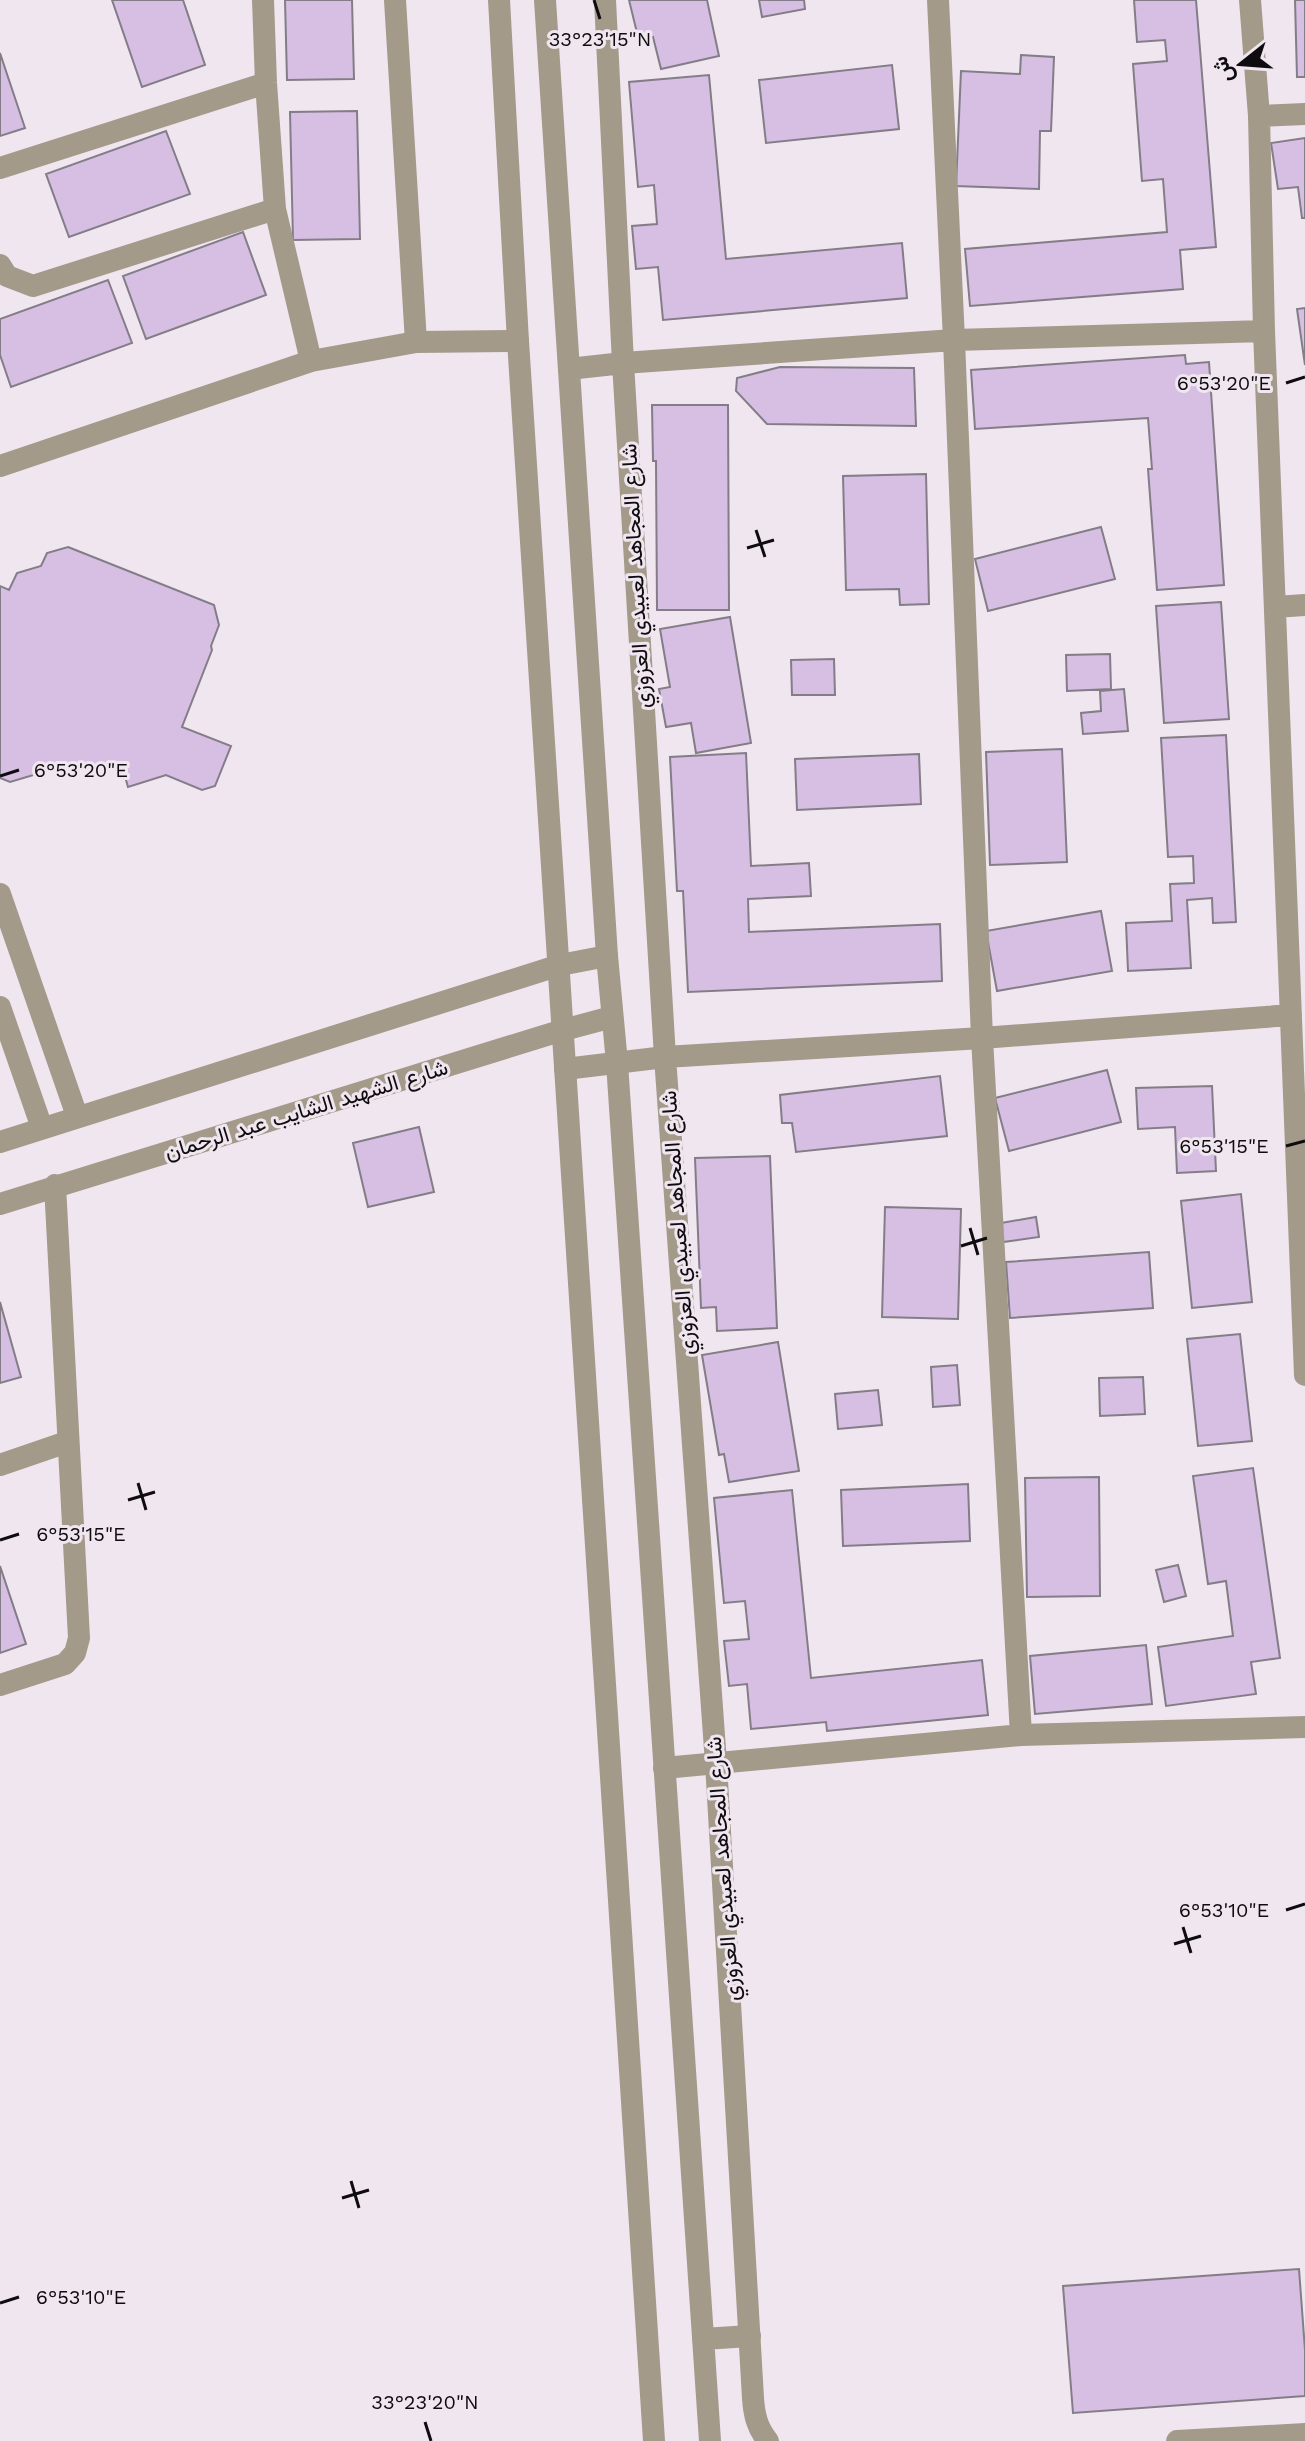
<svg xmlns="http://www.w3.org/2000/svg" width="1305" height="2441" font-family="'Work Sans',Vazirmatn,sans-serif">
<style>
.building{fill:#d6bfe3;stroke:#837d87;stroke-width:2}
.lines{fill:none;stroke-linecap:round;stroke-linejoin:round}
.service{stroke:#a39a8a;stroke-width:22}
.minor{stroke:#a39a8a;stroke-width:22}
.tertiary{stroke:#a39a8a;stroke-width:22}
.ticks{fill:none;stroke:#0f0c0f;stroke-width:3}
.labels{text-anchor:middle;stroke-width:6;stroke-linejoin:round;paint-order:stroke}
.street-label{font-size:22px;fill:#0f0c0f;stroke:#f0e6f0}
.ticks-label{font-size:20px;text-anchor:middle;fill:#0f0c0f;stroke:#f0e6f0;stroke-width:6;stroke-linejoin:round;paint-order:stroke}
</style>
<rect width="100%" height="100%" fill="#f0e6f0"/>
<path class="building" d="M112,0H183L205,65L142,87Z
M285,0H352L354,79L287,80Z
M629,0H707L719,56L661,69L653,37L639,41Z
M759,0H804L805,9L762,17Z
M1134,0H1196L1216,247L1180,250L1183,289L970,306L965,249L1167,232L1163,179L1142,181L1133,64L1167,61L1165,40L1137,42Z
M1295,0H1305V77H1297Z
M0,53L25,128L0,136Z
M1021,55L1054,57L1051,131H1040L1039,189L956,186L961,71L1020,74Z
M892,65L899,129L766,143L759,80Z
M709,75L726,259L902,243L907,298L663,320L658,267L636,269L632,226L657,224L654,185L638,187L629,82Z
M357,111L360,239L293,240L290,112Z
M166,131L190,194L69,237L46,174Z
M1305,138V218H1302L1298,187L1278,189L1271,143Z
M243,232L266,295L146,339L123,276Z
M108,280L132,343L11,387L0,355V319Z
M1305,308V365L1297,309Z
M1185,355L1186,364L1209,362L1224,585L1157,590L1148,469H1152L1148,418L975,429L971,370Z
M780,367L914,368L916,426L767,424L736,391L737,378Z
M652,405H728L729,610H657L656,461H653Z
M926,474L929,604L900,605L899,589L846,590L843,476Z
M1101,527L1115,579L988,611L975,559Z
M68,547L214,605L219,625L211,646L212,650L182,727L231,746L215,786L202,790L166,775L128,787L124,773L101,764L69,773L57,768L10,782L0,778V586L9,590L17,573L41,566L47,553Z
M1221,602L1229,719L1164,723L1156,606Z
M730,617L751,743L696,753L691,723L666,727L659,689L670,687L660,629Z
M1110,654L1111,689L1067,691L1066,655Z
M834,659L835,695H792L791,660Z
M1124,689L1128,731L1083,734L1081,713L1101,711L1100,691Z
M1226,735L1236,922L1213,923L1212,898L1187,900L1191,968L1128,971L1126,923L1172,921L1170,884L1194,883L1193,856L1168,857L1161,738Z
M1062,749L1067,862L990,865L986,752Z
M746,753L751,866L809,863L811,896L748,899L749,932L940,924L942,981L688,992L683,891H677L670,757Z
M919,754L921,804L797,810L795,759Z
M1101,911L1112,971L997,991L986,931Z
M1107,1070L1121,1122L1009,1151L995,1098Z
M940,1076L947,1136L796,1152L792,1123H782L780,1095Z
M1212,1086L1216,1171L1177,1173L1175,1127L1138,1129L1136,1088Z
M419,1127L434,1192L368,1207L353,1143Z
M770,1156L777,1328L717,1331L716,1307L701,1308L695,1158Z
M1241,1194L1252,1302L1192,1308L1181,1201Z
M885,1207L961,1209L958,1319L882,1317Z
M1036,1217L1039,1237L1003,1242L1001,1223Z
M1149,1252L1153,1308L1010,1318L1006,1262Z
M0,1302L21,1377L0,1383Z
M1240,1334L1252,1441L1198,1446L1187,1339Z
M778,1342L799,1471L729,1482L724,1454L719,1455L702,1355Z
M957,1365L960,1405L933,1407L931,1367Z
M1143,1377L1145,1414L1100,1416L1099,1378Z
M878,1390L882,1425L838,1429L835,1394Z
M1253,1468L1280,1658L1251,1662L1256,1694L1166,1706L1158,1647L1233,1636L1226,1581L1208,1584L1193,1476Z
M1099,1477L1100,1596L1027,1597L1025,1478Z
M968,1484L970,1541L843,1546L841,1490Z
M792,1490L811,1678L982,1660L988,1715L827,1731L826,1722L751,1729L747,1684L729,1686L724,1641L749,1639L745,1601L724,1603L714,1498Z
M1178,1565L1186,1596L1164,1602L1156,1570Z
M0,1566L26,1644L0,1653Z
M1146,1645L1152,1704L1035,1714L1030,1656Z
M1299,2269L1305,2350V2396L1073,2413L1063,2286Z"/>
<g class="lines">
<path class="service" d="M395,0L416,342"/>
<path class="minor" d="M263,0L266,83L275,209L311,361
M605,0L623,363L665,1057L716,1763L753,2398C754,2414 757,2428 768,2441
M938,0L954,340L982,1038L1021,1735
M1250,0L1259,116L1264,331L1305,1375
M1259,116L1305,114
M0,168L266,83
M0,265L7,276L33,286L275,209
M569,369L623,363L954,340L1264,331
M0,466L311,361L416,342L518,341
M1275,607L1305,605
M0,894L77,1116
M0,1007L42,1128
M565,1069L665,1057L982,1038L1291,1015
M0,1142L560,965L607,956
M0,1204L563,1030L612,1017
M0,1465L67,1442
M0,1685L65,1664L75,1653L79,1638L55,1185
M664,1768L1021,1735L1305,1727
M1177,2441L1305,2434"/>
<path class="tertiary" d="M499,0L518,341L654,2441
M545,0L607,956L617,1063L710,2441
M703,2339L750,2336"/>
</g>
<path class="ticks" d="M594,0L600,19M1286,383L1305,377M756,530L765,557M747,548L774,540M0,776L19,770M1286,1146L1305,1141M970,1228L978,1255M961,1246L987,1238M138,1483L146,1510M128,1500L155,1492M0,1540L19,1534M1286,1910L1305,1904M1183,1927L1191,1953M1174,1944L1201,1936M351,2181L359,2208M342,2198L369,2190M0,2303L19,2297M425,2422L431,2441"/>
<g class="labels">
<g class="street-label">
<text transform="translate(635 576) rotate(-93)" y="8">شارع المجاهد لعبيدي العزوزي</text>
<text transform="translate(306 1109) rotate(-17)" y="8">شارع الشهيد الشايب عبد الرحمان</text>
<text transform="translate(677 1223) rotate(-94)" y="8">شارع المجاهد لعبيدي العزوزي</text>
<text transform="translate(722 1869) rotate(-94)" y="8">شارع المجاهد لعبيدي العزوزي</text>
</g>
</g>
<g class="ticks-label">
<text x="600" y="46">33°23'15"N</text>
<text x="1224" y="390">6°53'20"E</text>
<text x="81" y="777">6°53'20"E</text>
<text x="1224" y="1153">6°53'15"E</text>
<text x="81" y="1541">6°53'15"E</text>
<text x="1224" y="1917">6°53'10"E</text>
<text x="81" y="2304">6°53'10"E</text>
<text x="425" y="2409">33°23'20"N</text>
</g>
<g transform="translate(1241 64) rotate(253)" stroke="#f0e6f0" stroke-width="6" paint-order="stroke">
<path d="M0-6L14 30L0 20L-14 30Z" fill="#0f0c0f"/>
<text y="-12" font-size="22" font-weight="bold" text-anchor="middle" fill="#0f0c0f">ش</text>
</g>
</svg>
